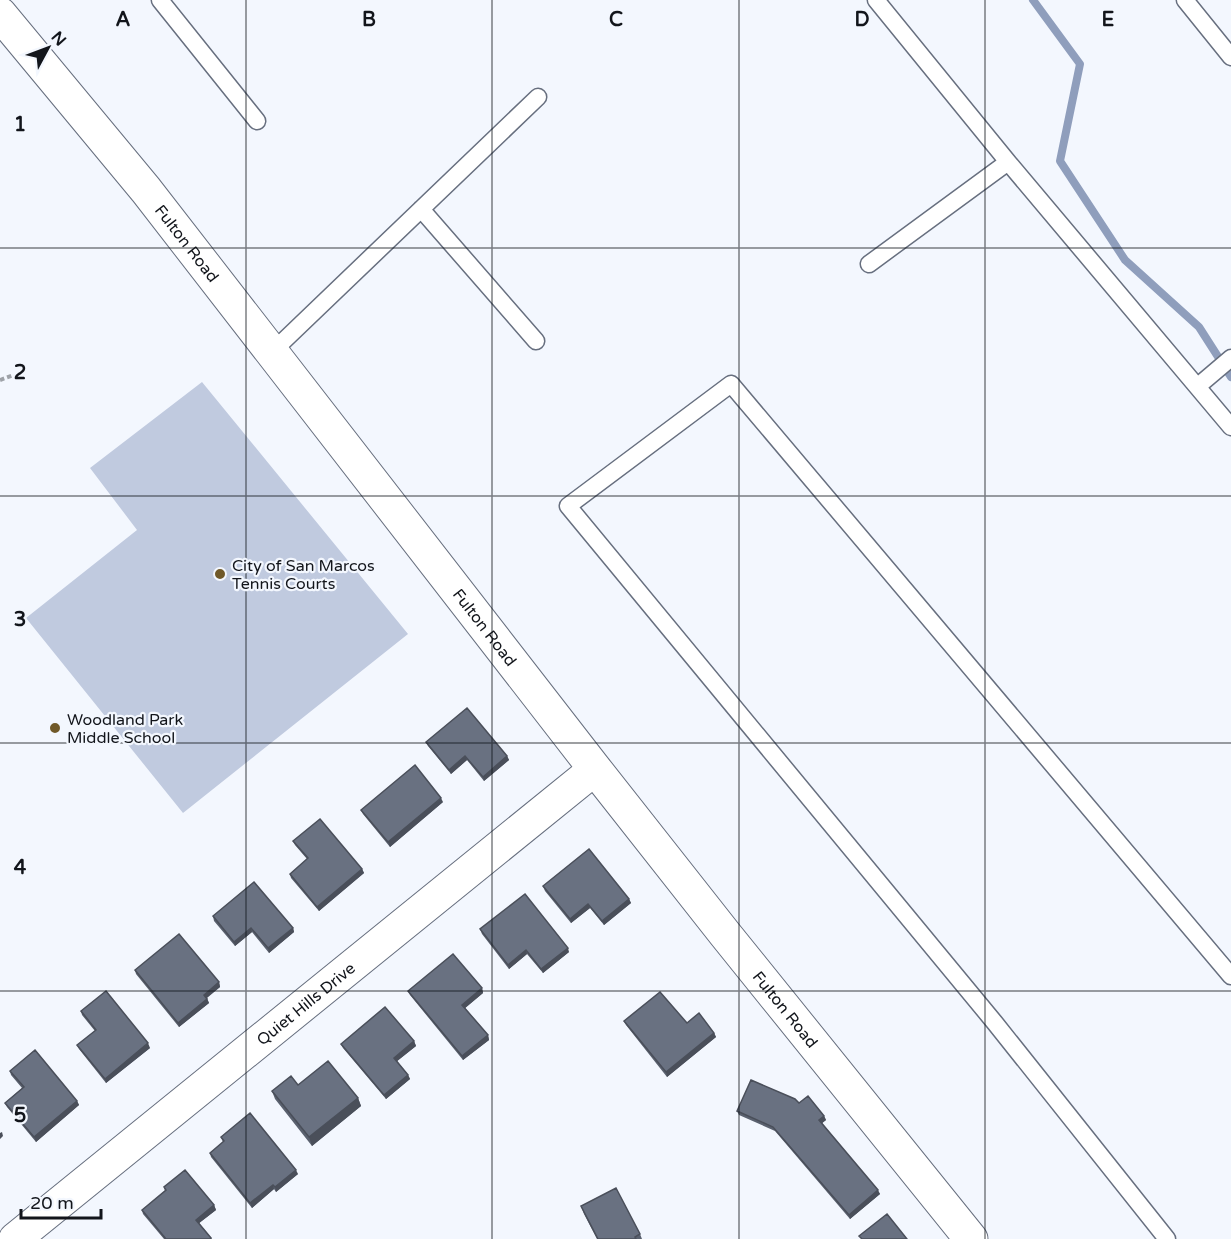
<svg xmlns="http://www.w3.org/2000/svg" width="1231" height="1239" font-family="'Varela Round',sans-serif">
<style>
.green{fill:#c0cadf}
.lines{fill:none;stroke-linecap:round;stroke-linejoin:round}
.stream{stroke:#8f9ebc;stroke-width:8}
.service-casing{stroke:#676f7f;stroke-width:19}
.minor-casing{stroke:#676f7f;stroke-width:34}
.tertiary-casing{stroke:#676f7f;stroke-width:35}
.path{stroke:#9ea2a8;stroke-width:4;stroke-dasharray:4.5 3;stroke-linecap:butt}
.service{stroke:#fff;stroke-width:16}
.minor{stroke:#fff;stroke-width:32}
.tertiary{stroke:#fff;stroke-width:33}
.wall{fill:#5a616f}
.shaded-wall{fill:#4a4f5a}
.building{fill:#697181;stroke:#4a4f5a;stroke-width:1.5}
.grid{fill:none;stroke:#12151b;stroke-width:1.5;stroke-opacity:0.55}
.poi-dot{fill:#705929;stroke:#f3f7fe;stroke-width:2}
.labels{text-anchor:middle;stroke-width:4.5;stroke-linejoin:round;paint-order:stroke}
.street-label{font-size:16px;fill:#12151b;stroke:#f3f7fe}
.poi-label{font-size:16px;fill:#12151b;stroke:#f3f7fe;text-anchor:start}
.grid-label{font-size:20px;text-anchor:middle;font-weight:bold;fill:#12151b;stroke:#f3f7fe;stroke-width:4.5;stroke-linejoin:round;paint-order:stroke}
</style>
<rect width="100%" height="100%" fill="#f3f7fe"/>
<path class="green" d="M202,382L408,634L183,813L26,618L137,530L90,468Z"/>
<g class="lines">
<path class="stream" d="M1033,0L1080,64L1060,161L1125,260L1199,327L1231,377"/>
<g class="service-casing">
<path id="service" d="M160,0L257,121
M876,0L1008,162L1231,427
M1185,0L1231,57
M421,209L536,341
M869,264L1008,162
M271,353L538,97
M1198,386L1231,358
M1167,1239L995,1023L568,506L731,384L1231,976"/>
</g>
<g class="minor-casing">
<g id="minor">
<path id="s1" d="M15,1239L595,769"/>
</g>
</g>
<g class="tertiary-casing">
<g id="tertiary">
<path id="s2" d="M0,14L146,190L595,769L725,934L971,1239"/>
</g>
</g>
<path class="path" d="M0,380L14,375"/>
<use href="#service" class="service"/>
<use href="#minor" class="minor"/>
<use href="#tertiary" class="tertiary"/>
</g>
<path class="wall" d="M426,742L507,756L509,760L484,781L467,760L451,774L428,746Z
M443,802L390,847L363,814L361,810Z
M293,841L362,869L364,873L319,911L291,878L290,874L307,859L295,845Z
M543,886L629,899L631,903L604,925L590,908L571,923L545,891Z
M213,916L293,928L294,932L269,953L252,932L235,946L214,921Z
M480,929L569,952L543,973L527,954L509,969L482,934Z
M135,970L219,982L220,987L207,998L209,1003L179,1027L136,974Z
M482,988L483,993L465,1008L488,1035L489,1040L463,1060L410,995L408,991Z
M81,1011L150,1048L106,1083L79,1049L77,1045L95,1031L82,1015Z
M624,1021L687,1023L714,1033L716,1037L667,1077L626,1025Z
M414,1041L416,1046L397,1061L408,1075L410,1079L386,1099L343,1048L341,1044Z
M10,1071L77,1101L79,1105L36,1142L7,1107L5,1103L22,1088L11,1075Z
M298,1085L358,1098L361,1106L312,1146L275,1099L272,1091Z
M799,1103L824,1116L826,1120L822,1123L880,1194L850,1219L775,1131L739,1115L737,1111Z
M221,1137L298,1174L276,1192L274,1189L252,1208L211,1157L210,1153L223,1142Z
M164,1187L214,1205L216,1210L199,1223L212,1239H164L143,1214L142,1210L165,1191Z
M581,1206L640,1234L642,1239H597L584,1214Z"/>
<path class="shaded-wall" d="M465,756L467,760L451,774L449,770Z
M507,756L509,760L484,781L483,777Z
M441,798L443,802L390,847L388,842Z
M362,869L364,873L319,911L317,907Z
M629,899L631,903L604,925L602,921Z
M588,904L590,908L571,923L570,919Z
M251,928L252,932L235,946L234,942Z
M293,928L294,932L269,953L268,948Z
M568,948L569,952L543,973L541,969Z
M526,950L527,954L509,969L508,965Z
M219,982L220,987L205,999L204,995Z
M482,988L483,993L464,1009L462,1005Z
M207,999L209,1003L179,1027L178,1023Z
M714,1033L716,1037L667,1077L666,1072Z
M488,1035L489,1040L463,1060L462,1056Z
M414,1041L416,1046L396,1062L394,1058Z
M148,1043L150,1048L106,1083L105,1079Z
M408,1075L410,1079L386,1099L384,1095Z
M358,1098L361,1106L312,1146L309,1137Z
M77,1101L79,1105L36,1142L34,1137Z
M824,1116L826,1120L821,1124L819,1120Z
M2,1132L3,1136L0,1139V1133Z
M296,1170L298,1174L276,1192L275,1187Z
M273,1185L274,1189L252,1208L250,1203Z
M878,1190L880,1194L850,1219L849,1215Z
M214,1205L216,1210L198,1224L196,1220Z"/>
<path class="building" d="M467,708L507,756L483,777L465,756L449,770L426,742Z
M415,765L441,798L388,842L361,810Z
M320,819L362,869L317,907L290,874L308,858L293,841Z
M589,849L629,899L602,921L588,904L570,919L543,886Z
M254,882L293,928L268,948L251,928L234,942L213,916Z
M525,894L568,948L541,969L526,950L508,965L480,929Z
M179,934L219,982L204,995L207,999L178,1023L135,970Z
M453,954L482,988L462,1005L488,1035L462,1056L408,991Z
M106,991L148,1043L105,1079L77,1045L96,1030L81,1011Z
M660,992L687,1023L699,1013L714,1033L666,1072L624,1021Z
M385,1007L414,1041L394,1058L408,1075L384,1095L341,1044Z
M35,1050L77,1101L34,1137L5,1103L24,1087L10,1071Z
M328,1061L358,1098L309,1137L272,1091L291,1076L298,1085Z
M751,1080L795,1099L799,1103L808,1096L824,1116L819,1120L878,1190L849,1215L773,1127L737,1111Z
M250,1113L296,1170L275,1187L273,1185L250,1203L210,1153L224,1141L221,1137Z
M185,1170L214,1205L196,1220L211,1238L210,1239H166L142,1210L166,1190L164,1187Z
M616,1188L640,1234L635,1237L636,1239H598L581,1206Z
M887,1214L907,1239H862L859,1236Z"/>
<path class="grid" d="M246,0V1239M492,0V1239M739,0V1239M985,0V1239M0,248H1231M0,496H1231M0,743H1231M0,991H1231"/>
<g class="poi-dot">
<circle cx="220" cy="574" r="6"/>
<circle cx="55" cy="728" r="6"/>
</g>
<g class="labels">
<g class="street-label">
<text dy="6" stroke="none"><textPath href="#s2" startOffset="296">Fulton Road</textPath></text>
<text dy="6" stroke="none"><textPath href="#s2" startOffset="782">Fulton Road</textPath></text>
<text dy="6" stroke="none"><textPath href="#s1" startOffset="374">Quiet Hills Drive</textPath></text>
<text dy="6" stroke="none"><textPath href="#s2" startOffset="1268">Fulton Road</textPath></text>
</g>
<g class="poi-label">
<text x="232" y="571">City of San Marcos<tspan x="232" dy="18">Tennis Courts</tspan></text>
<text x="67" y="725">Woodland Park<tspan x="67" dy="18">Middle School</tspan></text>
</g>
</g>
<g class="grid-label">
<text x="123" y="26">A</text>
<text x="369" y="26">B</text>
<text x="616" y="26">C</text>
<text x="862" y="26">D</text>
<text x="1108" y="26">E</text>
<text x="20" y="131">1</text>
<text x="20" y="379">2</text>
<text x="20" y="626">3</text>
<text x="20" y="874">4</text>
<text x="20" y="1122">5</text>
</g>
<g transform="translate(48 48) rotate(49)" stroke="#f3f7fe" stroke-width="4.5" paint-order="stroke">
<path d="M0-4.5L10 22L0 15L-10 22Z" fill="#12151b"/>
<text y="-9" font-size="16" font-weight="bold" text-anchor="middle" fill="#12151b">N</text>
</g>
<path d="M21 1209v9h80v-9" fill="none" stroke="#12151b" stroke-width="3"/>
<text x="30" y="1209" font-size="18" fill="#12151b" stroke="#f3f7fe" stroke-width="4.5" paint-order="stroke">20 m</text>
</svg>
